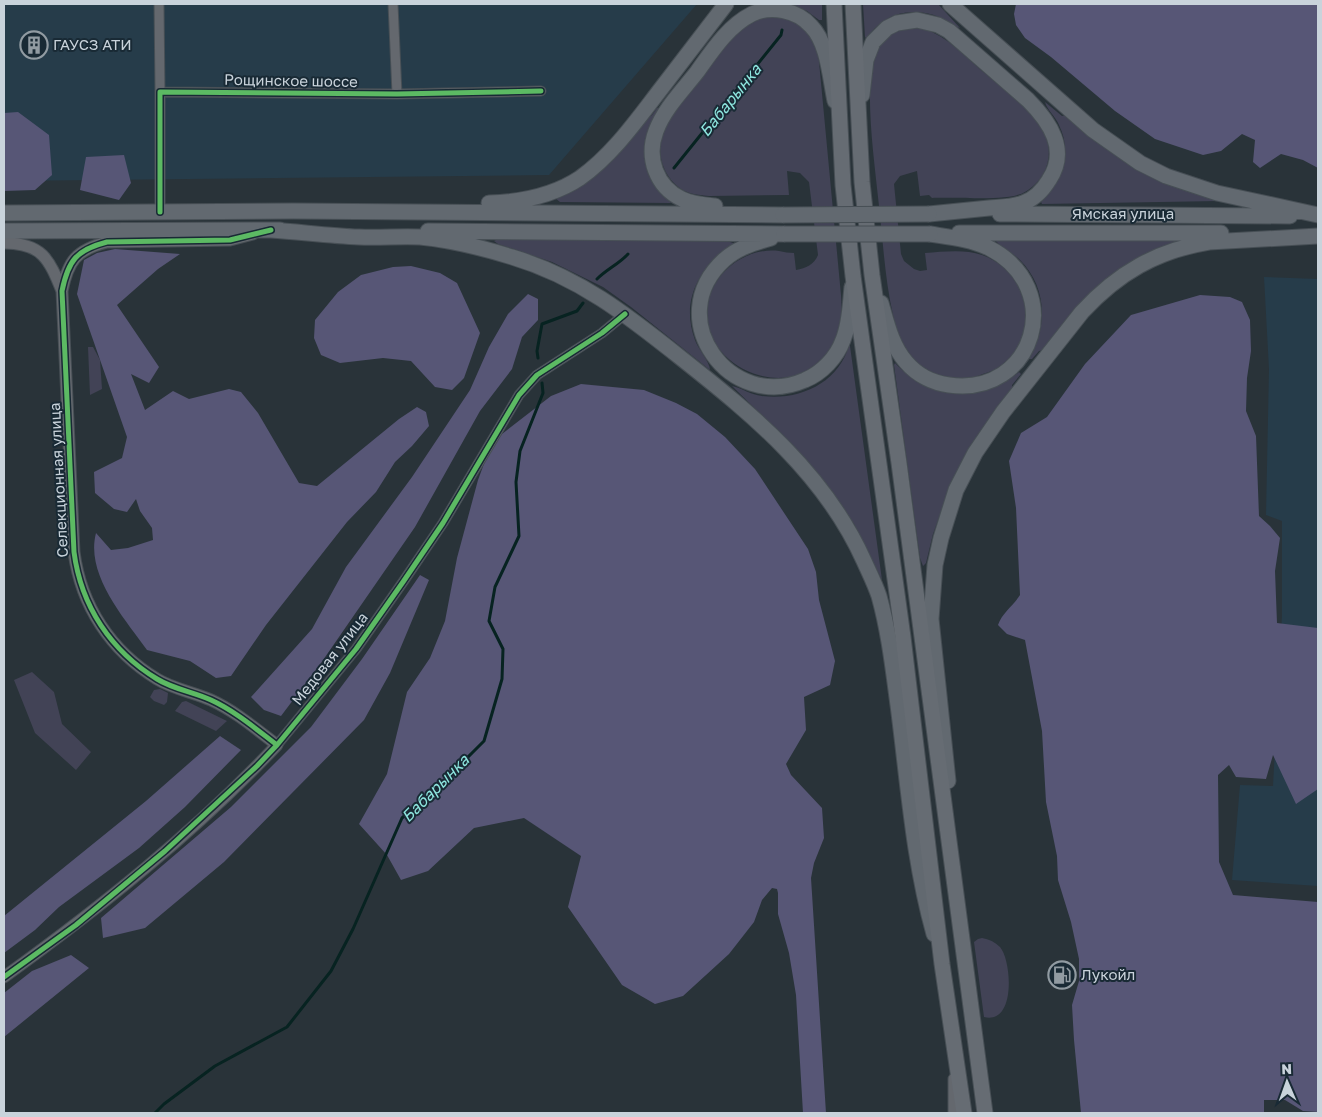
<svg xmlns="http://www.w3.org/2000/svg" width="1322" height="1117" font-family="'Golos Text',sans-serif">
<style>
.built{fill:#263c4a}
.green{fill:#424356}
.forest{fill:#575676}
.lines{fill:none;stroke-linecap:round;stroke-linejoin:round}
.stream{stroke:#072321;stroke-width:3}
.minor-casing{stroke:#474f55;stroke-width:11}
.tertiary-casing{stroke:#474f55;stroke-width:13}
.primary-casing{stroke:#474f55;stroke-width:17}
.trunk-casing{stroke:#474f55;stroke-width:17}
.minor{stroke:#64686e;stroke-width:9}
.tertiary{stroke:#64686e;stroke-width:11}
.primary{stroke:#626970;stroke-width:15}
.trunk{stroke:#666c73;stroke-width:15}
.primary-bridge-casing{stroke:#474f55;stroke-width:17;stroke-linecap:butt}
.primary-bridge{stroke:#626970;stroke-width:15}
.cycleway-casing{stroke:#192a35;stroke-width:8}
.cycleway{stroke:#5cba63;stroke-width:5}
.labels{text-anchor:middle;stroke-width:4;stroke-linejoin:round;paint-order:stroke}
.poi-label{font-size:15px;fill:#c9d3db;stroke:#192a35;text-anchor:start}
.street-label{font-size:15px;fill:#c9d3db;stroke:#192a35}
.water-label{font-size:16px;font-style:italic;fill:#8ee7e0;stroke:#192a35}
</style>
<rect width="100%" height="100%" fill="#293339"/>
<path class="built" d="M4,4H697L549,175L4,181Z
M1264,277L1318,279V886L1232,880L1240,785L1273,786L1282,615V521L1266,515L1269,369Z"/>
<path class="green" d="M790,4H822V20H819L807,11Z
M863,4H938L960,28C953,27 946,20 939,17C920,9 896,10 880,24C874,28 871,33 866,38L865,37Z
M767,16L785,17L806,29L818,51L841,295C842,307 842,322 838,333C805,424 673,361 715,284C728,262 753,248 779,251C784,252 789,253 794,253L796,270C806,268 814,265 818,255L809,182L800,173L787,171L789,195L709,196C702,195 694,195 687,192C664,182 654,153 664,130C671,113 685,98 696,83C712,62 727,37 749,23C754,19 761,18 767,16Z
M915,27C944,31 965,57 987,75C1013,98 1061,127 1046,168C1042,179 1033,188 1023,193C1008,201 951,197 932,198L929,195L920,196L917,171L900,176L894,184L901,254L904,261L914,269L920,271L927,270L925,253C943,252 964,249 982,255C1027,270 1043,333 1003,364C997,369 990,372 983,374C958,385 925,376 909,353C901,343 896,328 893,315C885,280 883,242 879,206C875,167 869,126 870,86C870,74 871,60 877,49C886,34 899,30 915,27Z
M1045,102L1062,116L1067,115L1219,201L1042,204L1041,202C1061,180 1073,154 1059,125C1056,117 1047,110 1045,102Z
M657,108H660C645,133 637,160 655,186C660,192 667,197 671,203L560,202L555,198L652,115Z
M1183,238L1184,240C1170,246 1155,250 1141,257C1099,277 1071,313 1044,350L1039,351L1032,359H1029C1048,326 1047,287 1020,260C1013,253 1001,248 996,241Z
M498,239L724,240L733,243L734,244C700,266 680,299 695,340C698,349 710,362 710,370L631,307L603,287L552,262L498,244L494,241Z
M849,345L850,346L882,580L854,524L830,490L789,442L732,386C742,388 751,395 762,396C799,401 839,383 849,345Z
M88,347H93L100,360L102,389L90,395Z
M895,363C931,400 979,404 1019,372L1021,374L1012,385V390L972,445L954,477L933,534L926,563L923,566L920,558L894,365Z
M32,672L54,692L62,724L91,752L76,770L35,733L14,680Z
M160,689L168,693L167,702L164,705L154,701L150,697L154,690Z
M186,701L227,721L216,731L175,711L182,702Z
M982,938C989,939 995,942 1000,947C1012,961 1016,1025 984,1017L974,942L978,939Z"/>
<path class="forest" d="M1016,4H1318V168L1303,160L1281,154L1260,168L1253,162L1255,140L1242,134L1221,151L1203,155L1155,139L1115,111L1051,57L1025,38L1016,25L1014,14Z
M18,112L49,135L52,175L35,190L4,191V113Z
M124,155L131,183L119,200L80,190L86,157Z
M115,249L180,254L158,269L117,305L159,367L149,383L131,374L145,410L173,391L189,399L229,389L241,392L258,413L299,483L317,486L399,419L417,407L426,412L429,426L412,446L395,462L376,492L347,522L266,625L231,676L216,678L190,661L147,650C125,619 85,575 96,533L111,550L128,548L153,540L152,528L140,511L136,499L127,512L114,509L95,493L94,472L122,458L127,437L77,294L84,260L97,253Z
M411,266L440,273L457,283L480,333L464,378L452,390L435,387L411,361L383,358L340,363L321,355L314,338L315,320L338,292L361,275L393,267Z
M528,294L538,299V320L522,337L512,369L480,411L415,527L321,663L281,716L264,710L251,697L312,629L346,567L412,477L470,390L489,347L508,314Z
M1200,295L1230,297L1242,302L1250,320L1251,351L1247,378L1246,411L1256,436L1259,516L1270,526L1280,538L1275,571L1277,623L1318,628V789L1296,804L1273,755L1266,779L1236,777L1229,765L1218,775L1219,862L1233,895L1318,902V1112L1303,1111L1285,1100H1264V1113H1081L1074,1040L1072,1005L1079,981V959L1071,922L1058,880L1057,856L1046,802L1042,731L1025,640L1007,634L998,625C1002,613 1013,606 1020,595L1016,508L1009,461L1021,433L1047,417L1085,364L1131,315Z
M581,384L644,390L676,403L697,414L725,437L755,469L808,549L816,572L819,600L835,661L830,685L804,697L806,730L786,764L791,775L822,808L824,838L814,863L811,878L826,1113H803L796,995L789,953L778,914V893L777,889L772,888L762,900L754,922L729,954L683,996L655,1004L622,985L568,907L581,856L524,818L474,828L428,871L401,880L387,855L359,824L387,774L407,692L430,658L445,621L457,558L478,480L488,453L502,434L551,396Z
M420,575L429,580L390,673L364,720L224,862L145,928L103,938L101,918L231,807L311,727L362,659Z
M220,736L241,750L185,807L139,848L59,907L35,930L4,953V916L146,801Z
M71,955L89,968L4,1037V993L32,971Z"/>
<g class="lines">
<path class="stream" d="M674,168L781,35L782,30
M597,279C607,269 619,264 628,254
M538,358L537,351L542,324L577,311L583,303
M155,1113L164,1104L215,1066L287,1027L331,971L353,929L402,818L444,781L484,741L502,679L503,649L489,621L495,587L519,536L516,482L520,451L543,393L542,383"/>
<g class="minor-casing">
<path id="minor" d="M159,4L160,92
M393,4L397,94
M160,212V92L397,94L541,91
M277,745L356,649L403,582L443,523L519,395L537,375L602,333L625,314"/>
</g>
<g class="tertiary-casing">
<path id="tertiary" d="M4,243C42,243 49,259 62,291
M4,977C101,907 195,832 277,745C256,729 235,711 211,700C193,692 173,689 157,679C111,651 81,606 74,552L62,291C68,261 76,250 107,242L230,240L253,234
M954,1113V1079"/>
</g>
<g class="primary-casing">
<path id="primary" d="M950,4L1093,130L1140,163L1166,176L1217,193L1318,215
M862,95L866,60L873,42L887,28L897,23L917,20L938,25L949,31L1028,100C1050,122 1069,150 1049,180C1043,190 1034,199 1023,203C1013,207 1001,207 989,208C969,210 949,212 929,214
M489,203C520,202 553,196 580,178C611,156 634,124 657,94C680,64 703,34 726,4
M715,206C704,205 692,204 682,199C656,187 646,157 656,131C664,109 683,90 697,72C712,51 728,26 752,14C771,5 797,10 811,26C828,43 830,78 835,101
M4,213L293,211L783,215
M1000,214L1290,216
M271,230C301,232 330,236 359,237C380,238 400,236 420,237C451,240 483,248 512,257C579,277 627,315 681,358C753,415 825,474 864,561C869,572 875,584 879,596C889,632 893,668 898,705C908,781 913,859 934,934
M4,231L280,230
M428,231L784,234
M959,233H1221
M771,238C754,243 737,248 724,260C661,318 730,413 805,380C822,373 837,357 843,340C850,323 850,305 852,287
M881,303C887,324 892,346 906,362C917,375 933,383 949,385C1035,397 1067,288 989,248C970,239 949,237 930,234
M948,781L931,619L935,565L941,538L956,490L975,453L1003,412L1082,312C1118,273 1156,251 1209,242L1318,236"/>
</g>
<g class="trunk-casing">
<path id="trunk" d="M834,4L843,185L853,276L903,637L942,964L964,1113
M853,4L862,182L872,275L899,463L985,1113"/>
</g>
<use href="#minor" class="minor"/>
<use href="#tertiary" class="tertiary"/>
<use href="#primary" class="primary"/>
<use href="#trunk" class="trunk"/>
<g class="primary-bridge-casing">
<path id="primary-bridge" d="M783,215L929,214
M784,234H930"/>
</g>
<use href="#primary-bridge" class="primary-bridge"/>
<g class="cycleway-casing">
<path id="cycleway" d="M160,212V92L397,94L541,91
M271,230L230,240L107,242C76,250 68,261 62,291L74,552C81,606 111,651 157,679C173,689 193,692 211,700C235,711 256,729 277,745
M4,977L76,925L165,851L257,766L277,745L356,649L403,582L443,523L519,395L537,375L602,333L625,314"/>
</g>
<use href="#cycleway" class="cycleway"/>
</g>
<defs>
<g id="building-ring" transform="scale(1.4375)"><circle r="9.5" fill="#192a35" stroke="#919ba2" stroke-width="1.5"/><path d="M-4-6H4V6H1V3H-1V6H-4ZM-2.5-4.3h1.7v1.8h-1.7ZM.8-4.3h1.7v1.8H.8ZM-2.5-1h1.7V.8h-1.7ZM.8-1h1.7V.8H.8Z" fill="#919ba2"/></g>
<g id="fuel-ring" transform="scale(1.4375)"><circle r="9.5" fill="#192a35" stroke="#919ba2" stroke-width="1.5"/><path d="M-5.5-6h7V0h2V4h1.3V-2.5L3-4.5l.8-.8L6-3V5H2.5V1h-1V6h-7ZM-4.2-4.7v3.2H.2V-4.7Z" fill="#919ba2"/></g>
</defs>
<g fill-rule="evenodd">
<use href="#building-ring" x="34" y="45"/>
<use href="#fuel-ring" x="1062" y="975"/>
</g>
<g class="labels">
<g class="poi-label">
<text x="53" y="50">ГАУСЗ АТИ</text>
<text x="1081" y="980">Лукойл</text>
</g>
<g class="street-label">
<text transform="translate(291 81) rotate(1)" y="5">Рощинское шоссе</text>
<text x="1123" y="219">Ямская улица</text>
<text transform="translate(59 480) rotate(-93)" y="5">Селекционная улица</text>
<text transform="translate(330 659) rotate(-52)" y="5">Медовая улица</text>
</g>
<g class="water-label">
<text transform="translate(730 100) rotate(-51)" y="6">Бабарынка</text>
<text transform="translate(435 788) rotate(-45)" y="6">Бабарынка</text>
</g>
</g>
<rect width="1322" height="1117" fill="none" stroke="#c9d3db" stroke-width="10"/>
<g transform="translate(1287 1082) rotate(358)" stroke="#192a35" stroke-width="4" paint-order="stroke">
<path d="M0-4L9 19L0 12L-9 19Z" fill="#c9d3db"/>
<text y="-8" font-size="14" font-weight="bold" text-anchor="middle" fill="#c9d3db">N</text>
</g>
</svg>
